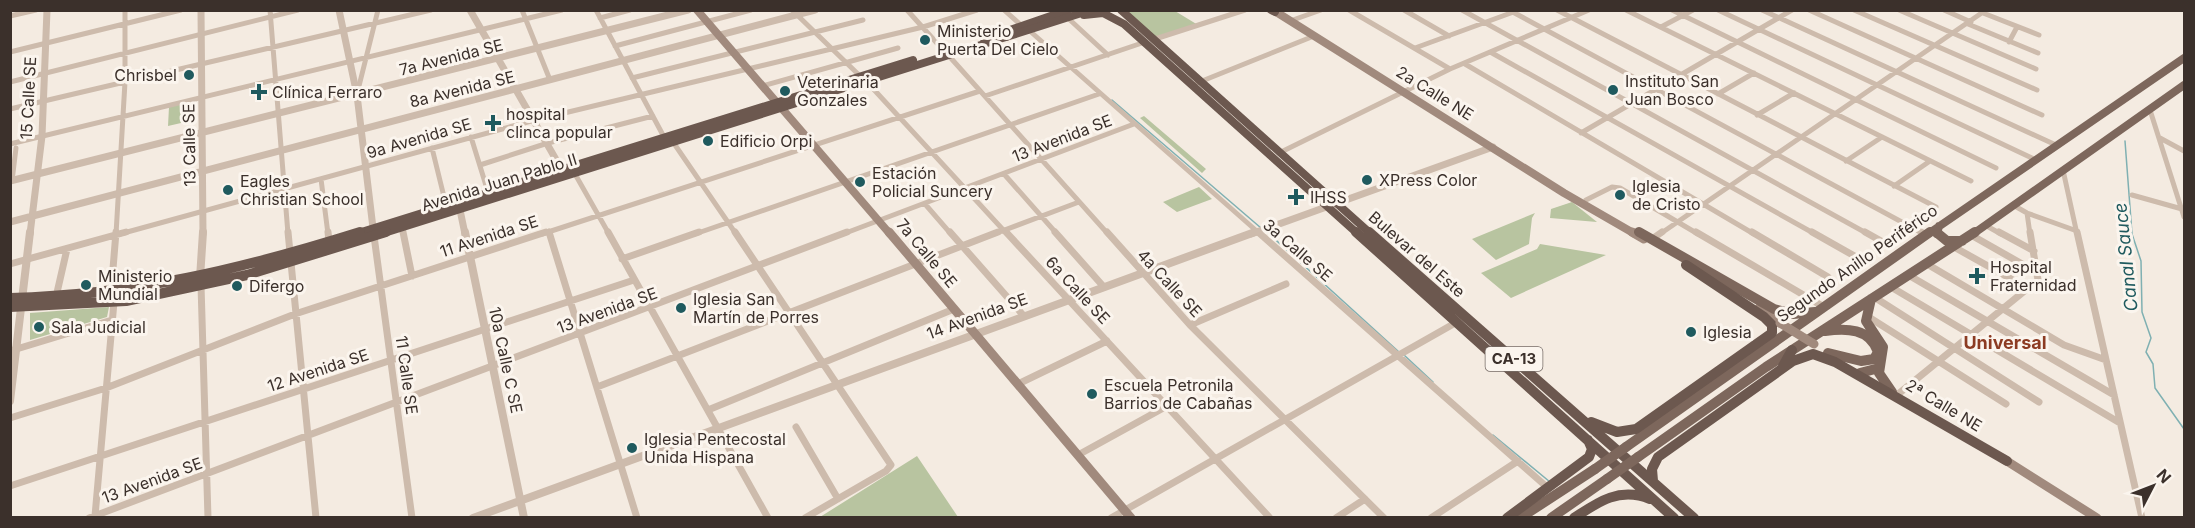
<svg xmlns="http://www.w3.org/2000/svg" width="2195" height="528" font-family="Inter,sans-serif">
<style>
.green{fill:#b8c4a0}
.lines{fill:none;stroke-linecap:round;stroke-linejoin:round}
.stream{stroke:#7fb0b2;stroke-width:1.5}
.minor-far1{stroke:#cdbbac;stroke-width:5}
.minor{stroke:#cdbbac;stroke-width:7}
.tertiary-far1{stroke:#cdbbac;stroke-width:7}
.tertiary{stroke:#cdbbac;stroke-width:8}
.secondary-far1{stroke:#a18a7d;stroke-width:8}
.secondary{stroke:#a18a7d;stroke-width:9}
.primary-far1{stroke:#7d675c;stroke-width:8}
.primary{stroke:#7d675c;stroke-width:10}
.trunk-far1{stroke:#6c584f;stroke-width:8}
.trunk{stroke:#6c584f;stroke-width:10}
.secondary-bridge{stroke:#a18a7d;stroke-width:9}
.primary-bridge{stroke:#7d675c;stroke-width:10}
.trunk-bridge{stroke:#6c584f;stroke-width:8}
.poi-dot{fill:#1f5a5e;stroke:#fbf5ee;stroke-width:2}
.labels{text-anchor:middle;stroke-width:6;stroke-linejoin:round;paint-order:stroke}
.shield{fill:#fbf5ee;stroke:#756b66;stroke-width:1.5}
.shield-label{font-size:15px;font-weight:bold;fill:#3b302b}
.poi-label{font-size:16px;fill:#3b302b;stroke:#fbf5ee;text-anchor:start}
.street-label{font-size:16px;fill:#3b302b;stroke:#fbf5ee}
.water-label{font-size:18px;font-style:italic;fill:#1f5a5e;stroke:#fbf5ee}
.neighbourhood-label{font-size:18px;font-weight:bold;fill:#8c3b22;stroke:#fbf5ee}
</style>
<rect width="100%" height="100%" fill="#f4ebe1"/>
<path class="green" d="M1124,11H1175L1198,25L1156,38Z
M195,101L194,120L168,126L169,107Z
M1144,116L1206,169L1202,173L1140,118Z
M1199,187L1212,199L1177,212L1163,202Z
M1572,202L1597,222L1550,218L1551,209Z
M1535,213L1532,218L1529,244L1496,260L1472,239Z
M1540,244L1606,255L1511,298L1481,273L1537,249Z
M109,307L107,317L30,340V313Z
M917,456L958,517H820Z"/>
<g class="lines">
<path class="stream" d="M1112,100L1261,228
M2125,141L2132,234L2141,261L2142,312L2151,338L2146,352L2153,364L2155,388L2184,429
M1267,232L1399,352
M1404,355L1433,382
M1493,435L1550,482"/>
<path class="minor-far1" d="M270,10L288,234
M522,10L550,80
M596,10L664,137
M792,10L860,76
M907,10L944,51
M1004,10L1021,25
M1349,10L1450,69
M1404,10L1449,36
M1462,10L1868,234
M1509,10L1924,234
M1557,10L1936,207
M1626,10L1971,181
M1672,10L1996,168
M1718,10L2034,159
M1762,10L2056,145
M1809,10L2042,115
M1854,10L2037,90
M1899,10L2036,69
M1944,10L1971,22
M1983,13L2039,35
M10,16L36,10
M600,18L630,10
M1070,20L1108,55
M1290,21L1321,10
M1968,24L2038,53
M1661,27L1693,10
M1031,32L1260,234
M1155,39L1245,10
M2009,42L2017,27
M615,46L751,10
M1415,48L1519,10
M10,52L181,10
M1492,53L1815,234
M949,56L1108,234
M1465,64L1754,234
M632,78L863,20
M866,81L1007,234
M10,82L298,10
M1197,83L1314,36
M762,86L898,48
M357,94L378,10
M1718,94L1754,73
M985,96L1145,42
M10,109L431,10
M2150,110L2184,217
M1757,115L1794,93
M1581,133L1792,10
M471,137L488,192
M2160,138L2184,151
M673,142L736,234
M10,144L562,10
M432,148L446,205
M1279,153L1450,69L1589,10
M1846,161L1882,137
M480,165L548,143L653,116
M2063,170L2077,234
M575,174L609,234
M1004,174L1057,234
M321,179L328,234
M12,181L16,148
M1894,186L1930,161
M2132,195L2182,209
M1586,200L1612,187L1620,188L1698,234
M925,204L951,234
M2013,205L2027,213L2077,231
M2027,213L2030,234
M1985,225L2001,234
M402,227L403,234
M549,231L550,234
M116,234L125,82V10
M120,234L535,120L923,27L977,10
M542,234L980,91
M695,234L1099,94
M843,234L1134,124
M994,234L1079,202
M1660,234L1986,10"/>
<path class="minor" d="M288,232L316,518
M328,232L329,241
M403,232L412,276
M549,232L637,518
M608,232L768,518
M735,232L891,465L886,471L805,518
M950,232L1023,315
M1006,232L1270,518
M1055,232L1103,286
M1107,232L1190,325L1384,518
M1258,232L1548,488
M1696,232L1824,307
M1752,232L1828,277
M1812,232L1858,258
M1865,232L1881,241
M1921,232L1926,235
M1999,232L2034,251
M2077,232L2142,518
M1971,235L2038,273
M374,236L412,518
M1652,239L1662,232
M1954,247L2029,289
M622,259L699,232
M10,264L126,232
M1927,264L2064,345L2106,360
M1910,276L2114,395
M201,285L208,518
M1891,287L2120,423
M111,293L116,232
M56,297L67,249
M1874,297L2039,402
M1867,316L2006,404
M1190,325L1286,284
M10,351L112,320
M1018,384L1107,341
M597,387L998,232
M1897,395L2038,280L2030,232
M708,410L954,309
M10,418L106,388L295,314L546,232
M796,427L838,499
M1078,455L1167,406
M10,486L634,280
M95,516L114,302
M89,518L847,232
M1111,518L1457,322
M1336,518L1365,499
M1431,518L1518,461"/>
<path class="tertiary-far1" d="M201,10L203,234
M339,10L357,95L373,228
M470,10L562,170
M10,181L688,10
M460,210L465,234
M10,222L815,10
M30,234L42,136L47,10
M1251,234L1493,147"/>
<path class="tertiary" d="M465,232L524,518
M200,278L203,232
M10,401L30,232
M473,518L1255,232"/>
<path class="secondary-far1" d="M697,10L890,234
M1273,10L1564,193L1635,234"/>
<path class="secondary" d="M889,232L1131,518
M1632,232L1644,239
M1759,308L1780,323
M2002,458L2097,518"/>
<path class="primary-far1" d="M1639,232L1642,234
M1928,234L2184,58
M1937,234L1939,226
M1973,234L2184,85"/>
<path class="primary" d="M1639,232L1774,309L1793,314L1815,312
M1936,232L1947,241H1962
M1871,299L1866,321L1883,347L1879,373L1892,392
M1825,331C1846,328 1870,328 1878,352L1874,359L1861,361L1828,353
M1860,373L1879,368
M1626,447L1930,232
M1638,457L1766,367L1975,232
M1520,518L1595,469
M1551,518L1607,479"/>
<path class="trunk-far1" d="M1121,10L1371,234
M1271,10L1275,12
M1084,15L1103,13L1124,24L1358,234
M984,39L1068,10
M355,234L913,60
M381,234L1006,37"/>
<path class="trunk" d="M1356,232L1674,518
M1369,232L1694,518
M10,298C135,295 242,269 360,232
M10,307L126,301L247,275L386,232
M1783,366L1792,350
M1591,422L1617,432L1636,429L1772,333V325L1764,317L1686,265
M1653,481L1652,469L1658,457L1793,361L1813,354L1835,362L2007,461
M1507,518L1589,457L1592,449L1588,440
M1574,518C1599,501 1620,487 1650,499"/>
<path class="secondary-bridge" d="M1780,323L1814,344"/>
<path class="primary-bridge" d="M1595,469L1626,447
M1607,479L1638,457"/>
<path class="trunk-bridge" d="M1006,37L1091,10"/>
</g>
<g class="poi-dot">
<circle cx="925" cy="40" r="6"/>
<circle cx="189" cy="75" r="6"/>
<circle cx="1613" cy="90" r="6"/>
<circle cx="785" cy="91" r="6"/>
<path d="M256 83h6v6h6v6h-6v6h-6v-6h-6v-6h6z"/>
<path d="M490 114h6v6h6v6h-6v6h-6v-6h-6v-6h6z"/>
<circle cx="708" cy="141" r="6"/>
<circle cx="1367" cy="180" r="6"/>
<circle cx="860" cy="182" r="6"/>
<circle cx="228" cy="190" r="6"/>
<circle cx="1620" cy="195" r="6"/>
<path d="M1293 188h6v6h6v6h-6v6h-6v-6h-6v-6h6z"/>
<path d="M1974 267h6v6h6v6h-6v6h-6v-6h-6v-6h6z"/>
<circle cx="86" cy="285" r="6"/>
<circle cx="237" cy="286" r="6"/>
<circle cx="681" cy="308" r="6"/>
<circle cx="39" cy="327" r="6"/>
<circle cx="1691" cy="332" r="6"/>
<circle cx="1092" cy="394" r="6"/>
<circle cx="632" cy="448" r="6"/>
</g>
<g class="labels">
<rect class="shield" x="1485.5" y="347" width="57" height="24" rx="4.5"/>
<g class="shield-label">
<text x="1514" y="364">CA-13</text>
</g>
<g class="poi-label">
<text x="937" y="37">Ministerio<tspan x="937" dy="18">Puerta Del Cielo</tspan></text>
<text x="177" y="81" text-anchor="end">Chrisbel</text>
<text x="1625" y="87">Instituto San<tspan x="1625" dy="18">Juan Bosco</tspan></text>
<text x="797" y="88">Veterinaria<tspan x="797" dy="18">Gonzales</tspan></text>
<text x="272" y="98">Clínica Ferraro</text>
<text x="506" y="120">hospital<tspan x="506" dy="18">clinca popular</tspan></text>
<text x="720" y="147">Edificio Orpi</text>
<text x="872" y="179">Estación<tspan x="872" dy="18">Policial Suncery</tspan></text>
<text x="1379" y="186">XPress Color</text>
<text x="240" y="187">Eagles<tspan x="240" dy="18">Christian School</tspan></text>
<text x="1632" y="192">Iglesia<tspan x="1632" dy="18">de Cristo</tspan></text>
<text x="1310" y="203">IHSS</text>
<text x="1990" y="273">Hospital<tspan x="1990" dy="18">Fraternidad</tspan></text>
<text x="98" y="282">Ministerio<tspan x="98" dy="18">Mundial</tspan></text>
<text x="249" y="292">Difergo</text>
<text x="693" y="305">Iglesia San<tspan x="693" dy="18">Martín de Porres</tspan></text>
<text x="51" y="333">Sala Judicial</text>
<text x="1703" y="338">Iglesia</text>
<text x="1104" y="391">Escuela Petronila<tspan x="1104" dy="18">Barrios de Cabañas</tspan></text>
<text x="644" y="445">Iglesia Pentecostal<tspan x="644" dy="18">Unida Hispana</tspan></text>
</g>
<g class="street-label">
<text transform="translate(451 57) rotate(-14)" y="6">7a Avenida SE</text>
<text transform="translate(462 89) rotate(-14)" y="6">8a Avenida SE</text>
<text transform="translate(1435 93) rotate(32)" y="6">2a Calle NE</text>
<text transform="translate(28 98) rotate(-87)" y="6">15 Calle SE</text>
<text transform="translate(419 138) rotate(-16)" y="6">9a Avenida SE</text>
<text transform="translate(1062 138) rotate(-21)" y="6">13 Avenida SE</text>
<text transform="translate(189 145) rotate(-91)" y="6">13 Calle SE</text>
<text transform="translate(499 182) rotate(-17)" y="6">Avenida Juan Pablo II</text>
<text transform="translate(489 236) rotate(-18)" y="6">11 Avenida SE</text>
<text transform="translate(1298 250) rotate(41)" y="6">3a Calle SE</text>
<text transform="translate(927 253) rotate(50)" y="6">7a Calle SE</text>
<text transform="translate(1417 254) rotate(41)" y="6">Bulevar del Este</text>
<text transform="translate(1857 263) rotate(-35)" y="6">Segundo Anillo Periférico</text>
<text transform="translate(1170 283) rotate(47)" y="6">4a Calle SE</text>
<text transform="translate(1078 290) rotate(47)" y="6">6a Calle SE</text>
<text transform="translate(607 310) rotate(-20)" y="6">13 Avenida SE</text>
<text transform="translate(977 316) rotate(-20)" y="6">14 Avenida SE</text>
<text transform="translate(506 360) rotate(78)" y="6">10a Calle C SE</text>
<text transform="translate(318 370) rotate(-18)" y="6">12 Avenida SE</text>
<text transform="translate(407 375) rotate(82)" y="6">11 Calle SE</text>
<text transform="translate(1944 405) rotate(31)" y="6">2ª Calle NE</text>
<text transform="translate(152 480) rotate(-20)" y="6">13 Avenida SE</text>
</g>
<g class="water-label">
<text transform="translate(2126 257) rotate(-96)" y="6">Canal Sauce</text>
</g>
<g class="neighbourhood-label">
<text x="2005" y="349">Universal</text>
</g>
</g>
<rect width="2195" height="528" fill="none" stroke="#3b302b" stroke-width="24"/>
<g transform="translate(2153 486) rotate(48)" stroke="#fbf5ee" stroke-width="4.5" paint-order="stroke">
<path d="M0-4.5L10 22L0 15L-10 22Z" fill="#3b302b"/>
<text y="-9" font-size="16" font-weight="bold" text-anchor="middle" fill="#3b302b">N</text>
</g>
</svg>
